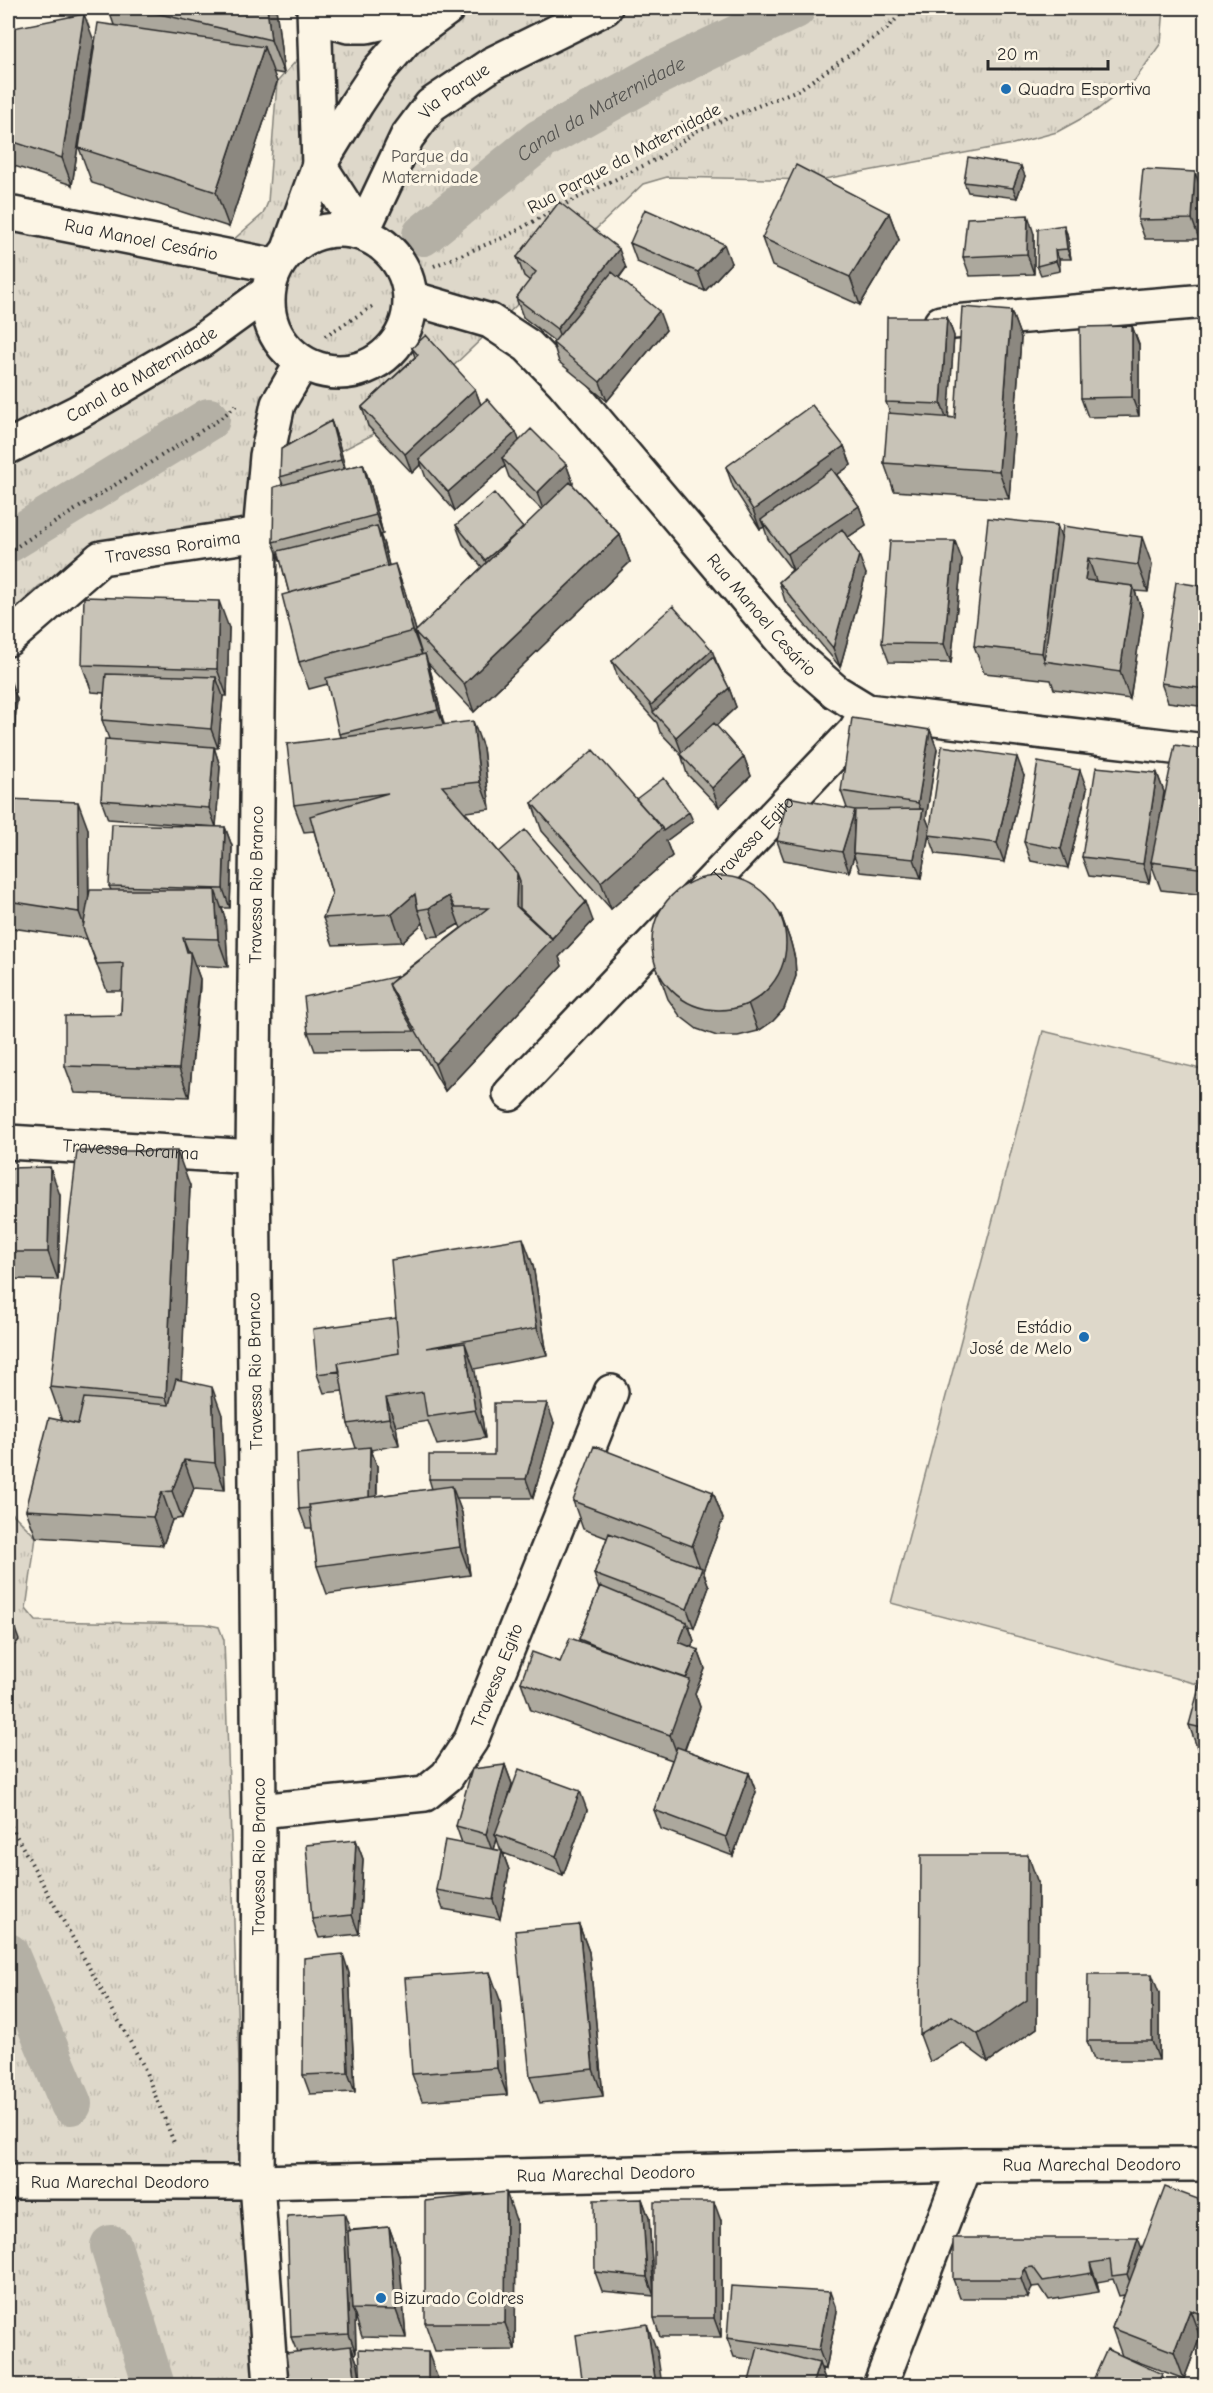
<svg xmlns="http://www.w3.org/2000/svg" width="1213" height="2393" font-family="'Comic Neue',sans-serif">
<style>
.grass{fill:#ded8ca;stroke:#84827a;stroke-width:1.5}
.park{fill:url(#park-tufts);stroke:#84827a;stroke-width:1.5}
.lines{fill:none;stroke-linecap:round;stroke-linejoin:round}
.canal{stroke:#b4b0a5;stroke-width:42}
.minor-casing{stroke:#2b2b2b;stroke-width:38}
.tertiary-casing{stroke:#2b2b2b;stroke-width:38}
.path{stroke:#2b2b2b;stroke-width:4;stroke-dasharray:1.5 4.5;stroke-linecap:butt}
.minor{stroke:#fcf5e5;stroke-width:33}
.tertiary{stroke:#fcf5e5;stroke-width:33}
.wall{fill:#aca89d;stroke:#2b2b2b;stroke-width:1.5;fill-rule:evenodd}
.shaded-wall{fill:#8c8880;stroke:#2b2b2b;stroke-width:1.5}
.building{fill:#c8c3b7;stroke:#2b2b2b;stroke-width:1.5}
.poi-dot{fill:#1f6fb2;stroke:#fcf5e5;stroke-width:2}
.labels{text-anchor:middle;stroke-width:6;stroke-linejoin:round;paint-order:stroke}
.poi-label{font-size:18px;fill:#2b2b2b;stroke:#fcf5e5;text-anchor:start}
.street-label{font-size:18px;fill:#2b2b2b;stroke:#fcf5e5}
.park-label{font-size:18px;fill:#585653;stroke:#fcf5e5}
.water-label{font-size:20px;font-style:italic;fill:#545350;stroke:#fcf5e5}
</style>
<defs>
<pattern id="park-tufts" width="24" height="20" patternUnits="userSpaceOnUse" patternTransform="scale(1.5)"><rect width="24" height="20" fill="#ded8ca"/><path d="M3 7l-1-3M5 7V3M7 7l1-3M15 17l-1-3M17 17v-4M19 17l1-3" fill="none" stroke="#bfbaae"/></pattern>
</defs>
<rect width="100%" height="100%" fill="#fcf5e5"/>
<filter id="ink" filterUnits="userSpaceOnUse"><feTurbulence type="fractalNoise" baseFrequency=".0167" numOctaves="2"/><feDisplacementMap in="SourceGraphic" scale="12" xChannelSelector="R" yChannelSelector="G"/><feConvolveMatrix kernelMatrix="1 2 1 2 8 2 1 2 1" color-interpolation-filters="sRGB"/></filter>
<g filter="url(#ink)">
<path class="grass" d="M1043,1031L1205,1070V1686L891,1603Z"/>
<path class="park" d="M344,8H1164L1161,43L1135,80L1097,110L1057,132L1013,144L819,180L667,177L643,184L421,397L372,435L321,461L312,518L100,549L39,586L8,615V222L204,265L263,214L268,202L277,82Z
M8,1509L36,1537L26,1609L36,1621L205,1624L219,1627L224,1640L245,2233L257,2385H8Z"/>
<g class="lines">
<g class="canal">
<path id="s1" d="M423,235L540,140L658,74L795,8"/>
<path d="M8,542L209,419"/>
<path d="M8,1954L71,2104"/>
<path d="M111,2246L154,2386"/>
</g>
<g class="minor-casing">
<g id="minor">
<path d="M314,8L319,165L362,232"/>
<path id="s2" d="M8,213L276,266"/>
<path id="s3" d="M411,298L490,321L528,346L563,382L796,657L836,692L867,711L1206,751"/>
<path d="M941,323L1206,301"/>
<path id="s4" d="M8,639L101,558L260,534"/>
<path id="s5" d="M510,1094L855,731L867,711"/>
<path id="s6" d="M8,1142L253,1157"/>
<path id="s7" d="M259,1811L425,1794L447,1776L471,1740L611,1392"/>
<path d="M880,2386L965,2165"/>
</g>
</g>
<g class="tertiary-casing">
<g id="tertiary">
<path d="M315,16L348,26H367L436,11"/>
<circle cx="339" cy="301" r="71"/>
<path id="s8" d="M362,232L407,137L431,105L492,64L605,8"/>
<path d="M289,249L319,165L357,103L379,70L406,39L448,8"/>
<path id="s9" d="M8,447L78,412L202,340L268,292"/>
<path id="s10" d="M8,2182H257L965,2165L1206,2164"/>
<path id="s11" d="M271,2386L257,2182L259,1811L253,1157L260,534L267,456L278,404L302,363"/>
</g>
</g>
<path class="path" d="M561,206L659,158L696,131L800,89L887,29L906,8
M434,266L507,236L554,210
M325,336L375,305
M8,552L220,419L239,403
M8,1821L143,2065L175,2145"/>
<use href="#minor" class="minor"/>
<use href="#tertiary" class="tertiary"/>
</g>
<path class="wall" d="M108,8H276L284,74L273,72L277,82L229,227L92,183L79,148L114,25Z
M8,29L94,41L72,185L8,164Z
M1195,172L1202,191L1199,239H1145L1138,220Z
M1025,176L1017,198L968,192L964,182Z
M889,213L899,240L860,305L772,266L762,238Z
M1034,234V274L970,276L963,257Z
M1067,234L1071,259H1059L1060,271L1041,275L1037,266Z
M630,243L731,263L705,291L637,262Z
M517,257L626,268L619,278L666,330L607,401L559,362L553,343L554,341L523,317L516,298L530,281L524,276Z
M1011,311L1021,338L1009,499L894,491L884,463L890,413L886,402L947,317L954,336L948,417L955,418Z
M1132,326L1139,345V416L1088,417L1081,398Z
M412,348L475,389L481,405L516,432L519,441L566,464L573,483L572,484L620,535L630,562L474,712L428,663L431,673L444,724L483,748L490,809L465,812L499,852L593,921L559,957L562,966L445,1091L421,1050L315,1051L308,1032L398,976L461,928L459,924L439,936L428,937L423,923L402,942L333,945L323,918L332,894L314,831L304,832L294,805L341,737L328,684L309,689L299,662L289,593L281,561H280L273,542L283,485L280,477L331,421L338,440L345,469L363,464L370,483L383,534L380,535L384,545L389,566L405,592L416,631L482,567L463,544L456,525L523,528L542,510L509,477L505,466L455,511L426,478L421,464L412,473L368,426L362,407L415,357Z
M844,446L851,465L837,475L859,506L866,525L847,538L866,574L840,667L785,601L779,582L792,570L768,539L764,527L760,529L733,487L726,467Z
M1061,539L1152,565L1148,592L1135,591L1143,614L1130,699L1054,689L1051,680L984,673L974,646Z
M962,560L951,663L889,662L882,643Z
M1206,587V707L1168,702L1161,683Z
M229,628L227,696H223L218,748H214L220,766L216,827L108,819L101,800L109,739L102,720L104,693L92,692L82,665Z
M612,661L718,665L729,688L736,707L716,726L744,757L751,776L719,807L687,774L681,754L660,732L657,723L619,680Z
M8,680L17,699L13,742H8Z
M930,730L937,749L926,818L930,828L921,878L860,872L854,856L849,872L784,860L777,841L847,808L841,791Z
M1206,750V895L1161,890L1152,866L1149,883L1089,876L1082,857L1157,773L1164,792L1161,811Z
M1024,776L1004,862L936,854L929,835Z
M1087,789L1068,868L1031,861L1024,842Z
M8,799L88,829L89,898L111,890L109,886L225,827L232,846L230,908H222L225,918L228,967L195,965L200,979V988L189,1097L75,1093L65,1066L121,1015L122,991H107L87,939L12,928L8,915Z
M636,799L693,821L666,841L672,856L611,909L542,831L532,803Z
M781,915L791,943L795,959L796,976L784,1009L773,1021L758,1031L738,1036H717L697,1029L680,1016L668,999L658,971Z
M8,1168L60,1195L58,1280L8,1279Z
M190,1186L181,1380L222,1415L225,1490L194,1488L182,1518L172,1520L163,1545L36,1537L26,1510L62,1421L50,1387Z
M533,1265L547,1355L474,1369L485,1438L437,1445L428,1421L396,1426L399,1445L371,1450L377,1466V1496L432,1489L429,1479L494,1455L554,1423L533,1498H456L462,1513L470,1575L327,1594L317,1566L312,1528H306L299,1509L356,1448L348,1424L343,1391L324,1393L317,1374L396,1318Z
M713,1492L723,1519L703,1571L709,1587L694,1628L689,1626L694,1641L691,1648L698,1650L705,1669L695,1693L700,1707L685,1750L749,1773L756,1792L733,1856L661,1829L654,1810L672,1760L531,1710L521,1682L560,1662L580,1641L579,1639L599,1589L594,1574L607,1538L583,1529L573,1501Z
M1206,1685V1754L1199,1753L1189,1725Z
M505,1765L512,1784L508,1798L587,1810L563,1875L503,1853L509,1870L500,1919L443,1909L436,1890L462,1843L456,1826ZM497,1839L501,1851L494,1849Z
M356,1840L363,1859L359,1934L319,1938L312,1919Z
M1038,1883L1037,2028L988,2062L962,2043L930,2062L920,2035Z
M579,1925L589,1952L603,2096L540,2103L530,2076Z
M349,1973L355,2092L310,2094L303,2075Z
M1159,1993V2060H1094L1087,2041Z
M500,2000L507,2095L422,2101L412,2074Z
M642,2199L649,2218L654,2294L721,2221V2337H660L654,2318V2296L602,2291L595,2272Z
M1206,2202V2339L1200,2337L1184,2379L1122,2356L1112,2328L1124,2295L1119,2296L1113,2279L1097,2282L1099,2292L1049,2300L1040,2286L1032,2287L1028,2298H960L953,2279L1142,2248Z
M516,2220L515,2350L435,2351L425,2323Z
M389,2227L399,2255L406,2338L362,2337L355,2315L356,2353L354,2354L358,2365L361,2385L297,2352L291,2337L351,2230Z
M837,2311L826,2369L821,2368L826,2382L755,2360L734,2357L727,2338Z"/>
<path class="shaded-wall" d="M267,8H276L284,74L271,40Z
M84,14L94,41L72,185L62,158Z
M264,47L277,82L229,227L216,192Z
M1021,166L1025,176L1017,198L1013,188Z
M1195,172L1202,191L1199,239L1192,219Z
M889,213L899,240L860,305L850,277Z
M1028,215L1034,234V274L1027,254Z
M1064,225L1067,234L1071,259L1067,249Z
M724,244L731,263L705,291L698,272Z
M619,249L626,268L564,348L557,329Z
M1055,250L1059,259L1060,271L1056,261Z
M659,311L666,330L607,401L600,382Z
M1011,311L1021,338L1009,499L999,471Z
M947,317L954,336L948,423L941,404Z
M1132,326L1139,345V416L1132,397Z
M475,389L482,408L419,459L421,464L412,473L405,454Z
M331,421L338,440L348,479L341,460Z
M516,432L523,451L502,458L505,466L455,511L448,492Z
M844,446L851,465L765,526L761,520L764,527L760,529L753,510Z
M363,464L370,483L383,534L376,515Z
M566,464L573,483L544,512L537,493Z
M859,506L866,525L794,573L787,554Z
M1057,525L1067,553L1045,662L1042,653Z
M377,526L384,545L395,591L388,572Z
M523,528L492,579L485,560Z
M620,535L630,562L474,712L464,684Z
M1142,537L1152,565L1148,592L1138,565Z
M955,541L962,560L951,663L944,644Z
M859,555L866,574L840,667L833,648Z
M1088,558L1098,586L1085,580Z
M395,564L405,592L417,634L415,632L423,658L413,631Z
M1133,586L1143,614L1130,699L1120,672Z
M219,601L229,628L227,696L217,669Z
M712,650L719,669L654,713L651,705Z
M425,654L431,673L445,729L438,710Z
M216,677L223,696L218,748L211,729Z
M10,680L17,699L13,742L8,727V704Z
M729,688L736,707L683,756L676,737Z
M473,721L483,748L490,809L480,782Z
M930,730L937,749L926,818L930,828L921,878L914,859L922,813L918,803Z
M214,747L220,766L216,827L209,808Z
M744,757L751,776L719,807L712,788Z
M1017,757L1024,776L1004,862L997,843Z
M1080,770L1087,789L1068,868L1061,849Z
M1157,773L1164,792L1153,863L1151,862L1152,866L1149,883L1143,864Z
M78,802L88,829L89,939L79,912Z
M855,810L853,853L854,856L849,872L842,852Z
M689,812L693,821L666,841L672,856L611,909L601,882L662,828Z
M225,827L232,846L230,908L223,889Z
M517,873L527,900V917L516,906Z
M215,890L225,918L228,967L218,939Z
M415,894L418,910L423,923L402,942L392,914Z
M449,896L459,924L439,936L429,908Z
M586,902L593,921L559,957L562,966L445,1091L435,1064Z
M781,915L791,943L795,959L796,976L784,1009L773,1021L758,1031L748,1003Z
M183,938L190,955V952L200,979L189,1097L179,1069Z
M177,1151L190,1186L179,1433L166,1398Z
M50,1167L60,1195L58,1280L48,1252Z
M523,1238L533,1265L547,1355L537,1328Z
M465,1343L475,1371L485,1438L475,1410Z
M212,1387L222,1415L225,1490L215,1463Z
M386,1398L396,1426L399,1445L389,1418Z
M547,1403L554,1423L533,1498L526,1479Z
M370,1447L377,1466L376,1525L369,1506Z
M184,1460L194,1488L182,1518L172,1491Z
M452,1486L462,1513L470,1575L460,1547Z
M162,1492L172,1520L163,1545L153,1517Z
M713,1492L723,1519L703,1571L709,1587L694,1628L687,1609L701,1571L692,1546Z
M12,1621L19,1640L8,1653V1625Z
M687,1622L694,1641L686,1661L679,1642Z
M698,1650L705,1669L695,1693L700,1707L680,1762L670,1735L685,1682Z
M505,1765L512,1784L498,1835L495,1834L497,1839L493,1853L486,1834Z
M749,1773L756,1792L733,1856L726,1837Z
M580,1791L587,1810L563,1875L556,1856Z
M356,1840L363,1859L359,1934L352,1915Z
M502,1851L509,1870L500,1919L493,1900Z
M1028,1855L1038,1883L1037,2028L988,2062L978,2034Z
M579,1925L589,1952L603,2096L593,2069Z
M343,1954L349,1973L355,2092L348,2073Z
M490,1972L500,2000L507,2095L497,2068Z
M1152,1974L1159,1993V2060L1152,2041Z
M506,2192L516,2220L515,2350L505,2323Z
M642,2199L649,2218L654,2296L647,2277Z
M714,2202L721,2221V2337L714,2318Z
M344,2213L351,2232L352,2309L355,2315L356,2353L349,2334Z
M389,2227L399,2255L406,2338L396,2310Z
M1138,2238L1145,2257L1134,2293L1127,2274Z
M1090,2263L1097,2282L1099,2292L1092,2273Z
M1025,2268L1032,2287L1028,2298L1021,2279Z
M830,2292L837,2311L826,2369L819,2350Z
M1190,2310L1200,2337L1184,2379L1174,2352Z
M647,2324L657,2351L662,2385H656Z
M351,2346L358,2365L361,2385H356Z
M428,2352L438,2379V2385H428Z
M819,2363L826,2382L824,2385H812Z
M1162,2374L1166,2385H1157Z"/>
<path class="building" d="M134,8H267L271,40Z
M84,14L62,158L8,140V29Z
M98,23L264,47L216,192L79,148Z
M968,157L1021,166L1013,188L964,182Z
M796,165L889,213L850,277L762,238Z
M1143,169L1195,172L1192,219L1138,220Z
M559,202L619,249L557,329L516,298L536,272L517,257Z
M645,209L724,244L698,272L630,243Z
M1028,215L1027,254L963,257L967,218Z
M1064,225L1067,249L1055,250L1056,261L1037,266L1038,229Z
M612,272L659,311L600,382L553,343Z
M962,307L1011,311L999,471L884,463L888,413L955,418Z
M887,317H947L941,404L886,402Z
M1132,326V397L1081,398L1080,327Z
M426,335L475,389L405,454L362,407L418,355L412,348Z
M487,399L516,432L448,492L419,459Z
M812,405L844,446L753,510L726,467Z
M331,421L341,460L280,477L281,449Z
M531,429L566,464L537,493L502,458Z
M363,464L376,515L273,542L274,487Z
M832,469L859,506L787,554L761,520Z
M570,482L620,535L464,684L415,632Z
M494,493L523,528L485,560L456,525Z
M988,518L1057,525L1042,653L974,646Z
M377,526L387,566L289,593L278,551Z
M1063,526L1142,537L1138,565L1088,558L1085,580L1133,586L1120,672L1044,661Z
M842,529L859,555L833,648L779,582Z
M890,541H955L944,644L882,643Z
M395,564L413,631L299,662L282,595Z
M1176,582L1206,587V689L1161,683Z
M84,597L219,601L217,669L82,665Z
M673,606L712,650L651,705L612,661Z
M425,654L438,710L339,734L326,678Z
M713,657L729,688L676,737L653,712Z
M106,674L216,677L211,729L102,720Z
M8,680H10L8,704Z
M852,718L930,730L918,803L841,791Z
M473,721L480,782L442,786L517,873L516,906L552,939L435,1064L389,984L488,908H455L449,896L429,908L418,910L415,894L392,914L323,918L332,894L310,816L388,793L294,805L287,744Z
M714,723L744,757L712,788L680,754Z
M105,739L214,747L209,808L101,800Z
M1175,745L1206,750V869L1151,862Z
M942,746L1017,757L997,843L929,835Z
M593,750L662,828L601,882L532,803Z
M1038,762L1080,770L1061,849L1024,842Z
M1096,767L1157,773L1143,864L1082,857Z
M664,778L689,812L663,831L662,828L636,799Z
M788,797L855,810L842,852L777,841Z
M8,799L78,802L79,912L8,901Z
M923,809L914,859L853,853L855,810Z
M112,824L225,827L223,889L109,886Z
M525,830L586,902L552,938L520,908V881L517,873L499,852Z
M652 943a67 67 0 1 1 134 0a67 67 0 1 1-134 0Z
M90,890H215L218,939L183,938L187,952H190V960L179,1069L65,1066V1016L121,1015L123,963L97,964L83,928Z
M398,976L389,984L392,992L414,1031L308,1032L304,997Z
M77,1151H177L166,1398L50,1387Z
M50,1167L48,1252H8V1168Z
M523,1238L537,1328L426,1348L465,1343L475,1410L427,1417L423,1392L386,1398L389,1418L348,1424L338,1363L399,1353L391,1260Z
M396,1318L399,1353L338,1363L340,1371L317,1374L313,1329Z
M176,1379L212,1387L215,1463L184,1460L172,1491L162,1492L153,1517L26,1510L49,1418L78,1424L84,1398L169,1405Z
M494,1403H547L526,1479H429V1455H494Z
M594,1446L713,1492L692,1546L573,1501Z
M370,1447L369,1497L309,1505L310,1508L299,1509L297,1454Z
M452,1486L460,1547L317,1566L309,1505Z
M609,1533L702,1568L687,1609L594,1574Z
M600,1586L687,1622L679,1642L698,1650L686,1678L611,1652L579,1639Z
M8,1617L12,1621L8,1625Z
M570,1638L690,1680L670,1735L521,1682L532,1652L560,1662Z
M1200,1684L1206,1685V1729L1189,1725Z
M677,1747L749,1773L726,1837L654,1810Z
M505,1765L486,1834L456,1826L472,1769Z
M519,1769L580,1791L556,1856L495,1834Z
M356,1840L352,1915L312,1919L306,1845Z
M445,1840L502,1851L493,1900L436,1890Z
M921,1855H1028L1027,2000L978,2034L952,2016L920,2035Z
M579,1925L593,2069L530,2076L515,1931Z
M343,1954L348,2073L303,2075L304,1958Z
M490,1972L497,2068L412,2074L405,1978Z
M1088,1974H1152V2041H1087Z
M1165,2187L1206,2202V2316L1190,2310L1174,2352L1112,2328Z
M506,2192L505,2323H425V2201Z
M642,2199L647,2277L595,2272L594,2200Z
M654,2202H714V2318H654Z
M344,2213L349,2334L291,2337L287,2216Z
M389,2227L396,2310L352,2309L348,2231Z
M953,2238H1138L1127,2274L1112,2276L1110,2260L1090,2263L1092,2273L1043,2281L1033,2267L1025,2268L1021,2279H953Z
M731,2286L830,2292L819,2350L727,2338Z
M647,2324L656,2385H583L576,2335Z
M351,2346L356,2385H290L286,2353Z
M758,2347L819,2363L812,2385H748Z
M359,2349L428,2352V2385H361Z
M1107,2349L1162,2374L1157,2385H1091Z"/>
</g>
<g class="poi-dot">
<circle cx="1006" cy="89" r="6"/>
<circle cx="1084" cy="1337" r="6"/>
<circle cx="381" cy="2298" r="6"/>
</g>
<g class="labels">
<g class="poi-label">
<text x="1018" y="95">Quadra Esportiva</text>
<text x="1072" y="1333" text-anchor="end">Estádio<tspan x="1072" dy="21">José de Melo</tspan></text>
<text x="393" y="2304">Bizurado Coldres</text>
</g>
<g class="street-label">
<text dy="6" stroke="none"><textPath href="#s8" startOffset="172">Via Parque</textPath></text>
<text transform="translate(624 158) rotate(-28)" y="6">Rua Parque da Maternidade</text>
<text dy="6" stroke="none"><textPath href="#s2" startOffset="136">Rua Manoel Cesário</textPath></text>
<text dy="6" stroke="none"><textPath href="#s9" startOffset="152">Canal da Maternidade</textPath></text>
<text dy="6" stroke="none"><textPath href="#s4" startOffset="196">Travessa Roraima</textPath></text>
<text dy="6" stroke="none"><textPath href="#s3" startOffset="484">Rua Manoel Cesário</textPath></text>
<text dy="6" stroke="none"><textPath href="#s5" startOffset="352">Travessa Egito</textPath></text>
<text dy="6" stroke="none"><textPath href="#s11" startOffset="1502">Travessa Rio Branco</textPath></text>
<text dy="6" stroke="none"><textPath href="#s6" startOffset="123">Travessa Roraima</textPath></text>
<text transform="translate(255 1371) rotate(-91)" y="6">Travessa Rio Branco</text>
<text dy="6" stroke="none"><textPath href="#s7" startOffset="308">Travessa Egito</textPath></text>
<text dy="6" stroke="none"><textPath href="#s11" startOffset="530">Travessa Rio Branco</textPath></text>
<text dy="6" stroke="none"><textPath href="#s10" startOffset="1084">Rua Marechal Deodoro</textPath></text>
<text dy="6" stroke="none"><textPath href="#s10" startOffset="598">Rua Marechal Deodoro</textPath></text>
<text dy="6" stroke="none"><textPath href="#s10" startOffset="112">Rua Marechal Deodoro</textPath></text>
</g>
<g class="park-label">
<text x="430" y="162">Parque da<tspan x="430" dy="21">Maternidade</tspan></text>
</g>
<g class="water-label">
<text dy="7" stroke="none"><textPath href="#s1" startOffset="219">Canal da Maternidade</textPath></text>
</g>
</g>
<rect width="1213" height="2393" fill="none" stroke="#fcf5e5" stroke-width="30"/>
<rect x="15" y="15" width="1183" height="2363" fill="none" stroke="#2b2b2b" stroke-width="2" filter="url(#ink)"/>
<path d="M988 60v9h120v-9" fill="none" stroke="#2b2b2b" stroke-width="3"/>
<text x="997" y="60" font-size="18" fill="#2b2b2b" stroke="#fcf5e5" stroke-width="4.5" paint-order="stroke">20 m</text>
</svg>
